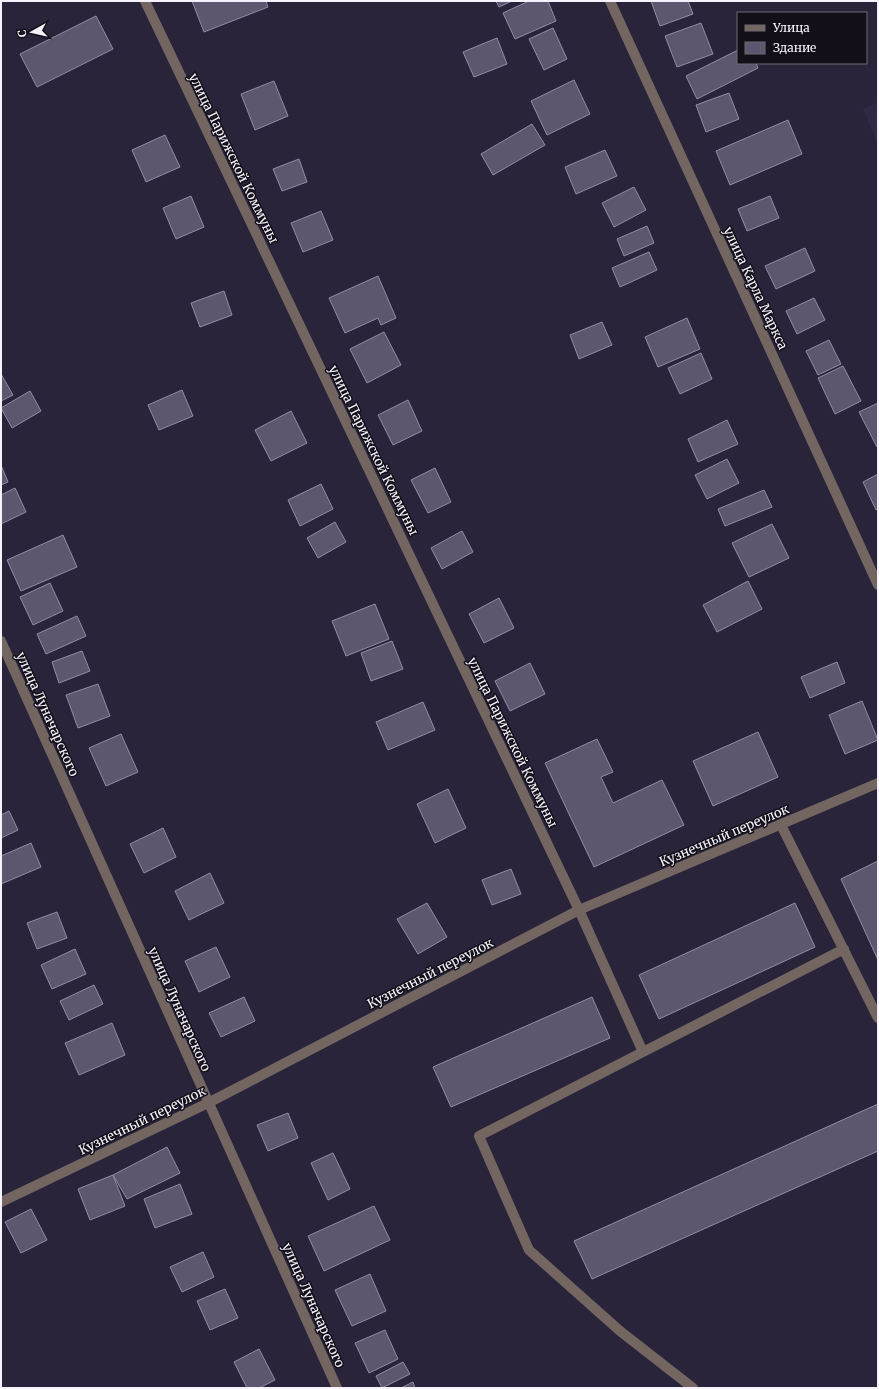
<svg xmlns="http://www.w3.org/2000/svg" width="879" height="1389" font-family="Merriweather,serif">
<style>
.built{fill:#312845}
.building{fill:#5d566f;stroke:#938ca7}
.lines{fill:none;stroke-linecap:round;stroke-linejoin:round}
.minor{stroke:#736661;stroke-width:10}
.labels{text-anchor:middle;stroke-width:3;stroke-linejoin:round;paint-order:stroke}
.street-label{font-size:13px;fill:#f6f3fd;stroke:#120f19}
</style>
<rect width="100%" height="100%" fill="#2a243a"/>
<path class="built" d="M878,102V145L863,109Z"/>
<path class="building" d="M192,1H266L268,7L204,32Z
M496,1H512L499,7Z
M529,1H548L556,21L515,39L503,13Z
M651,1H688L693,14L660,26Z
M96,16L113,49L37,87L20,54Z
M701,23L713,54L677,67L665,36Z
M553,28L567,59L544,70L529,39Z
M497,38L507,64L474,77L463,52Z
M738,50V63H756L758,68L697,99L686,76Z
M574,80L590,114L547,135L531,101Z
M274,81L288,116L255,130L241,94Z
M729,93L739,119L706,132L696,105Z
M788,120L802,154L730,185L716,151Z
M532,124L545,145L493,175L481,154Z
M165,135L180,167L146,182L132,150Z
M605,150L617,176L576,194L565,167Z
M299,159L307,182L282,191L273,169Z
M634,187L646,210L614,227L602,203Z
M191,196L204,227L176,239L163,208Z
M770,196L779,218L747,231L738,209Z
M321,211L333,240L303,252L291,223Z
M647,226L654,243L624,256L617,239Z
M805,248L815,271L776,289L765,266Z
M649,252L657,270L620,287L612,268Z
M378,276L396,318L381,325L378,318L345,333L329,298Z
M224,291L232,315L200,327L191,303Z
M814,298L825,320L797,334L786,311Z
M687,318L700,349L658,367L645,337Z
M602,322L612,345L579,359L570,335Z
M384,332L401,365L367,383L350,349Z
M829,340L841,364L818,375L806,351Z
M701,353L712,379L680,394L668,368Z
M843,366L861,401L835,414L818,378Z
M1,374L13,395L1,401Z
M182,390L193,416L159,430L148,405Z
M30,391L41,411L12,428L1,408Z
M408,400L422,431L393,445L378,415Z
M878,403V446L877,447L859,412Z
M291,411L307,443L271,461L255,430Z
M727,420L738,444L698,462L688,439Z
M727,459L739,483L707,499L695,475Z
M1,465L8,482L1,485Z
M435,468L451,502L428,513L411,480Z
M878,474V509L876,510L863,482Z
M321,484L333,509L300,526L288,500Z
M15,488L26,512L1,524V495Z
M764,490L772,507L725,526L718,509Z
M335,522L346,542L318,558L307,538Z
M772,524L789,558L749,577L732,543Z
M462,531L473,552L442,569L431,548Z
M63,535L77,567L21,591L7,560Z
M748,581L762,609L717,632L703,605Z
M50,583L63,611L33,625L20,597Z
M499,598L514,628L484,643L469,614Z
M375,604L389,639L346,656L332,621Z
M77,616L86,636L46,654L37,634Z
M392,641L403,669L371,681L361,653Z
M82,651L90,671L59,683L52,662Z
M837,662L845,683L810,698L801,677Z
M530,663L545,694L510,711L495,681Z
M98,684L110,716L78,728L66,695Z
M862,701L878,740L845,754L829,715Z
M423,702L435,730L388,750L376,722Z
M758,732L778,777L713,806L693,761Z
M121,734L138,772L106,786L89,748Z
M597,739L613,772L601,777L613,803L662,780L684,825L594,867L545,763Z
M448,789L466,828L435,843L417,804Z
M9,811L18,830L1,838V815Z
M163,828L176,857L144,873L130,844Z
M31,843L41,867L1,884V856Z
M878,861V960L841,879Z
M511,869L521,894L492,905L482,880Z
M210,873L224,903L189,920L175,891Z
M427,903L447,937L418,954L397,919Z
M795,903L815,947L659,1019L639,975Z
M57,912L67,938L37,949L27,923Z
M216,947L230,977L199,992L185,961Z
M75,949L86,974L52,989L41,965Z
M94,985L103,1004L69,1020L60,1001Z
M244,997L255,1021L221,1037L209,1013Z
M592,997L610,1038L451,1107L433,1067Z
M112,1023L125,1055L79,1075L65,1043Z
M878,1104V1151L592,1279L574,1241Z
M288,1113L298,1138L268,1151L257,1125Z
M167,1147L180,1173L127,1199L113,1175Z
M333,1153L350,1189L328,1200L311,1163Z
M113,1175L125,1206L90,1220L78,1189Z
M180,1184L192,1214L155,1228L144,1199Z
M374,1206L390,1240L324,1271L308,1236Z
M31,1209L47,1240L21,1253L5,1222Z
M203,1252L214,1277L182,1292L170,1267Z
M370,1274L386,1311L352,1326L335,1290Z
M225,1289L238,1318L210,1330L197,1301Z
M385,1330L398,1359L369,1373L355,1343Z
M259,1349L275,1380L259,1388H247L234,1362Z
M403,1362L410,1374L382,1388L376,1376Z
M413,1382L415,1388H401Z"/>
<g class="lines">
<path class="minor" d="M145,1L579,910L643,1052
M610,1L878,585
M1,641L337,1388
M781,825L878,1018
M1,1202L208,1103L579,910L878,783
M693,1388L620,1331L529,1250L479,1136L844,949"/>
</g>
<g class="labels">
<g class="street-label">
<text transform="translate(234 158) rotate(64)" y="5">улица Парижской Коммуны</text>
<text transform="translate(756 288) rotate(65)" y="5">улица Карла Маркса</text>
<text transform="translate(374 450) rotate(64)" y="5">улица Парижской Коммуны</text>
<text transform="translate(48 714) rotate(66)" y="5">улица Луначарского</text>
<text transform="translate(513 742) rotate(64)" y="5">улица Парижской Коммуны</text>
<text transform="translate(724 835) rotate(-23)" y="5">Кузнечный переулок</text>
<text transform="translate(430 973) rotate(-27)" y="5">Кузнечный переулок</text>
<text transform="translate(180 1009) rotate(66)" y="5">улица Луначарского</text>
<text transform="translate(142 1120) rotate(-26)" y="5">Кузнечный переулок</text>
<text transform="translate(314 1305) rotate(66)" y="5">улица Луначарского</text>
</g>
</g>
<rect width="879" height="1389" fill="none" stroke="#f6f3fd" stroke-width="4"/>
<rect x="737" y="12" width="130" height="52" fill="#120f19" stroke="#6d6a74"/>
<rect x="745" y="25" width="20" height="6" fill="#736661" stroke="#6d6a74"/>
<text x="773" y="32" font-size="12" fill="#f6f3fd">Улица</text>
<rect x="745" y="42" width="20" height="12" fill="#5d566f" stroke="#6d6a74"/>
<text x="773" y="52" font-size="12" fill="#f6f3fd">Здание</text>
<g transform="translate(32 32) rotate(262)" stroke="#120f19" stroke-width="3" paint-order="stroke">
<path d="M0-3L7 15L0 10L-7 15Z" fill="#f6f3fd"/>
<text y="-6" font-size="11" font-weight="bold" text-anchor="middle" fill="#f6f3fd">С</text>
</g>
</svg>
